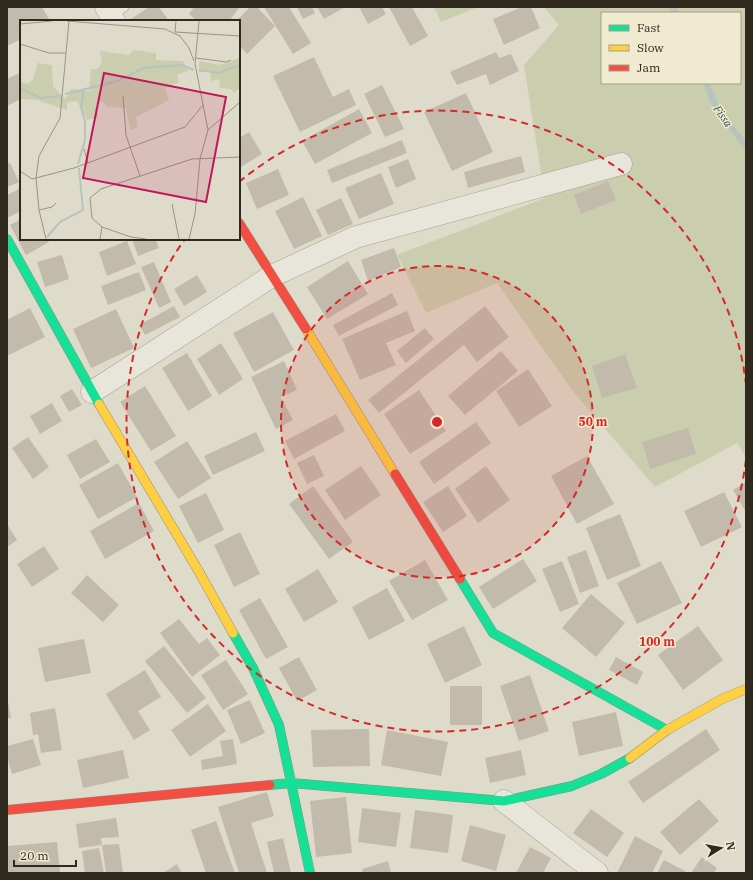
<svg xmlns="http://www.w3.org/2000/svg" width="753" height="880" font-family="'IBM Plex Serif',serif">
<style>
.green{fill:#caceae;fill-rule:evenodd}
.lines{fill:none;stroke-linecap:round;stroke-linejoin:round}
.stream{stroke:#b6c4bd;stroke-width:6}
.building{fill:#c2bbac}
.lane-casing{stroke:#a4a094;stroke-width:12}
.street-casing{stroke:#a4a094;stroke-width:23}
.fast-casing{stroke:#938f84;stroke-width:10}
.slow-casing{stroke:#938f84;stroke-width:10}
.jam-casing{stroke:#938f84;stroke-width:10}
.lane{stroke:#e8e5db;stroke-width:11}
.street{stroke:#e8e5db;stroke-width:22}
.fast{stroke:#16e098;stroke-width:9}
.slow{stroke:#ffcf43;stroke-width:9}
.jam{stroke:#f24e42;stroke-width:9}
.ring{fill:none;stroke:#d62828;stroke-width:2;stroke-dasharray:7 5}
.labels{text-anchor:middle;stroke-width:3;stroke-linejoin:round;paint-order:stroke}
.water-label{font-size:11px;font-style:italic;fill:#2f4c4e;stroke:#f0ebd0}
.inset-river{fill:none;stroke:#b6c4bd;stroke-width:2}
.inset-road{fill:none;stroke:#999485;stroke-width:1}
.view{fill:#c2185b;fill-opacity:0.15;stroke:#c2185b;stroke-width:2}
.inset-edge{fill:none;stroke:#30291e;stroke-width:2}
.centre{fill:#d62828;stroke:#f0ebd0;stroke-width:2}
.ring-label{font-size:12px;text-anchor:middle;font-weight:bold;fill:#d62828;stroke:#f0ebd0;stroke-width:3;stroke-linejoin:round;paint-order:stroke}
</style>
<rect width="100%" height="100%" fill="#dfdbca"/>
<path class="green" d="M434,7H478L441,22Z
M544,7H746V457L737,443L655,487L571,389L497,283L426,313L397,255L545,198L524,65L559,25ZM602,13H740V83H602Z"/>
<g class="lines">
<path class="stream" d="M673,7L676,13
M706,83L717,109L746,146"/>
</g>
<path class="building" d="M7,7H42L50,21H21V39L7,46Z
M149,7H159L169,21H133L131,19Z
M194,7H240L229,21H197L189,14Z
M250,7H257L275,26L247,54L239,45V21H236Z
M264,7H289L311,43L293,54Z
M297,7H312L315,13L303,19Z
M317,7H345L324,19Z
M359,7H382L386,14L368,24Z
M389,7H412L428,36L410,46Z
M522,7H531L540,28L504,45L493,19Z
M496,52L499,58L511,54L519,71L490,85L486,74L457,85L450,72Z
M314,57L333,97L349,89L356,105L300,132L273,76Z
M20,73L21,99L7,106V79Z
M382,85L404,129L385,137L364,94Z
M466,93L493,152L452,171L424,112Z
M359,109L372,133L315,164L302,141Z
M249,132L262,154L239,168V138Z
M402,140L407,153L332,183L327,170Z
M521,156L525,172L468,188L464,172Z
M408,159L416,179L396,188L388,167Z
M10,163L19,182L7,187V164Z
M278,169L289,195L257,209L246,183Z
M381,173L394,204L359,219L345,188Z
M608,181L616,200L581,214L574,195Z
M21,188V211L7,218V195Z
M303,197L322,236L294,249L275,211Z
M341,198L353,224L328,235L316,210Z
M21,219V239H47L49,242L26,255L10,225Z
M132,239H155L159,248L138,256Z
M127,241L136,264L107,276L99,252Z
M394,248L401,267L368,281L361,260Z
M62,255L69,279L45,287L37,262Z
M348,261L368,294L327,319L307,287Z
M154,262L171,302L159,308L141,267Z
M139,272L146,290L108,305L101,286Z
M197,275L207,292L184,306L174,289Z
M392,293L398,305L339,336L333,325Z
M174,306L180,317L145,335L139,325Z
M485,306L509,337L477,362L464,345L379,413L368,400Z
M30,308L45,337L7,356V320Z
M116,309L134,348L91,368L73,329Z
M407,311L415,331L386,343L396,365L360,380L342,339Z
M273,312L294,350L254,372L233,333Z
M425,328L434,339L406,363L397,351Z
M221,343L243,379L219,395L197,359Z
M501,351L518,371L465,415L448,396Z
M187,353L212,396L188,411L162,368Z
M625,354L637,388L602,398L592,366Z
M284,361L297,390L281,397L293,420L276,429L251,377Z
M528,369L552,406L519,427L496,391Z
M145,386L176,436L151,451L120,402Z
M72,389L82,405L69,412L60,396Z
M419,390L446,431L410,454L384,414Z
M52,403L62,421L40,434L30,416Z
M336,414L345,431L294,459L285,441Z
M476,422L491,443L434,484L419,462Z
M688,428L696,454L650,469L642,442Z
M256,432L265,451L213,475L204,456Z
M28,437L49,467L33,479L12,448Z
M96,439L110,462L80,479L67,455Z
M187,441L211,478L178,499L154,462Z
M314,455L324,476L307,484L297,463Z
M587,456L614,504L577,524L551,476Z
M118,463L137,497L98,519L79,485Z
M361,466L381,495L345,520L325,490Z
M486,466L510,500L478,523L455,489Z
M746,482V512L733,490Z
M313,486L353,542L329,559L289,504Z
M448,486L467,516L443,532L423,502Z
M724,492L742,527L701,547L684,511Z
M206,493L224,530L198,543L179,506Z
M139,503L154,531L105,559L90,531Z
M620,514L641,566L607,580L586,528Z
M7,524L17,540L7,547Z
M240,532L260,574L234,587L214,545Z
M44,546L59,569L32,587L17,564Z
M586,550L599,586L580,593L567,557Z
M523,559L537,581L493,609L479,587Z
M425,560L448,600L412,620L389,581Z
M562,561L579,604L560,612L542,569Z
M661,561L682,603L637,624L617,583Z
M318,569L338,602L304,622L285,589Z
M87,575L119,605L103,622L71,593Z
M387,588L405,621L369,640L352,607Z
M591,594L625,623L596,657L562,628Z
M260,598L288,647L266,659L239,610Z
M179,619L199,644L207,638L220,655L192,677L160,633Z
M464,626L482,665L445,683L427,644Z
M698,626L723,660L683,690L658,655Z
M84,639L91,673L45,682L38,648Z
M164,646L206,698L187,713L145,661Z
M299,657L317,690L297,701L279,668Z
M616,657L643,672L637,685L609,670Z
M226,660L248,694L223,710L201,675Z
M145,670L161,697L138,711L150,730L134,740L106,694Z
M530,675L549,731L519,741L500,686Z
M450,686H482V725H450Z
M7,696L11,718H7Z
M250,700L265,733L241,744L227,710Z
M208,704L226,731L190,757L171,730Z
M55,708L62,750L41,753L38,734L33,735L30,713Z
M616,712L623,746L579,756L572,722Z
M369,729L370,766L313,767L311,730Z
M706,729L720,750L643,803L628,782Z
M387,730L448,742L441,776L381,765Z
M33,739L41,765L12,774L7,757V746Z
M233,739L237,764L202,770L201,760L223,756L220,741Z
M123,750L129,778L83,788L77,760Z
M521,750L526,775L490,783L485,758Z
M267,792L274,816L251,823L267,873H239L218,807Z
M346,797L352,853L316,857L310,801Z
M699,799L719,821L680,855L660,832Z
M362,808L401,813L396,847L358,842Z
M591,809L624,833L607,857L573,833Z
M415,810L453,815L448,853L410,848Z
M116,818L119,837L101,838L102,845L119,844L123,873H106L102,845L79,848L76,824Z
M216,821L235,873H206L191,830Z
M470,825L506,835L496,871L461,861Z
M635,836L663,851L652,873H617Z
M283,838L291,873H274L267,842Z
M57,842L60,873H8L7,846Z
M530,847L551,858L543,873H516Z
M99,848L104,873H85L82,851Z
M702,857L717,868L714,873H691Z
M664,860L685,871L684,873H657Z
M388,861L391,873H363L362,869Z
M177,864L182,873H163Z"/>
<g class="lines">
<g class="lane-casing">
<path id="lane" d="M110,14L123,7"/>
</g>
<g class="street-casing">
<path id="street" d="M106,7L114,21
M92,392L272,276L356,237L621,164
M504,801L597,873"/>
</g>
<g class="fast-casing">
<path id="fast" d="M7,239L99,404
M460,579L493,633L667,730
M233,633L253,668L279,725L310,873
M270,785L291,783L504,801L572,786L601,774L630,758"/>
</g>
<g class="slow-casing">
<path id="slow" d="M306,329L395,474
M99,404L198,570L233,633
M630,758L667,730L722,699L746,689"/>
</g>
<g class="jam-casing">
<path id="jam" d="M239,223L306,329
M395,474L460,579
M7,810L270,785"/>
</g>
<use href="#lane" class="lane"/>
<use href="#street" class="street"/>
<use href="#fast" class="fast"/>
<use href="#slow" class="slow"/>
<use href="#jam" class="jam"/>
</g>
<circle cx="437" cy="422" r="156" fill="#d62828" fill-opacity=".12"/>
<g class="ring">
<circle cx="437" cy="422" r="156"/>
<path d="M746 460A311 311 0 1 1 185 239M239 182A311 311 0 0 1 746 384"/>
</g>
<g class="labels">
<g class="water-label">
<text transform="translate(723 116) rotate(55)" y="4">Fissa</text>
</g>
</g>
<g transform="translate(20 20)">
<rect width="220" height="220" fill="#dfdbca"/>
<path d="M113,30L136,33V40L163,41L168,51L157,55L159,62L145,68L149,80L116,97L118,107L110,110L106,88L87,87L82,81L76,85L78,97L67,100L57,81L47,82V90L17,80L0,79V61L7,64L13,60L18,43L32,45L33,66L45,79L51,69L69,71L71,49H77L82,43L80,31L109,35ZM220,38V68L214,73L211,69L199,68L200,59L191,61L190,52H179V41L200,45Z" fill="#caceae"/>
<path class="inset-river" d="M179,50L198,53L220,45M0,68L21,78L41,76M45,74L98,61L123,48L162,45L174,50M58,144L65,120V102L61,88L64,69M27,217L40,202L63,190L59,148"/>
<path class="inset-road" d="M47,1L145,9L160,16L169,28L174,41M156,1L155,12L220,16M0,4L32,1M0,24L29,33H46M176,38L206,42L211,40M103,76L106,115L120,156M188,110L220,82M64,129L68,143M0,151L12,159L54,148L165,107L183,85M152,184L159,219M19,190L32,187L36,183M82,207L72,198L70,178L81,169L172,139L220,137M26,219L19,190L16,158L19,136L40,98L49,1M80,219L82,207L111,217L126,219M169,219L175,194L180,139L188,110L175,44L179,1"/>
<path class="view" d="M84,53L206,77L186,182L63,158Z"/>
<rect width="220" height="220" class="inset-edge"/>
</g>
<circle cx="437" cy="422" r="6" class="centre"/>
<g class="ring-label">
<text x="593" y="426">50 m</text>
<text x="657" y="646">100 m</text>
</g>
<rect width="753" height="880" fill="none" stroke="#30291e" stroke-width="16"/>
<rect x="601" y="12" width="140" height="72" fill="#f0ebd0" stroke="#a39d89"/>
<rect x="609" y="25" width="20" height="6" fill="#16e098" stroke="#a39d89"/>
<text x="637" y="32" font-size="12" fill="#30291e">Fast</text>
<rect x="609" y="45" width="20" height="6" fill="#ffcf43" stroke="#a39d89"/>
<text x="637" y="52" font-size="12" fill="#30291e">Slow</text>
<rect x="609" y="65" width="20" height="6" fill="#f24e42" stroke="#a39d89"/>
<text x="637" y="72" font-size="12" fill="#30291e">Jam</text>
<g transform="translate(721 848) rotate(79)" stroke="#f0ebd0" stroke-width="3" paint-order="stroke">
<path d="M0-3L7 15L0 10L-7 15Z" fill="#30291e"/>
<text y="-6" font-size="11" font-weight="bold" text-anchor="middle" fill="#30291e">N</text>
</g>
<path d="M14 860v6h62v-6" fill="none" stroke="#30291e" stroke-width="2"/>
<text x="20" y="860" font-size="12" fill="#30291e" stroke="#f0ebd0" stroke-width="3" paint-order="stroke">20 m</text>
</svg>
